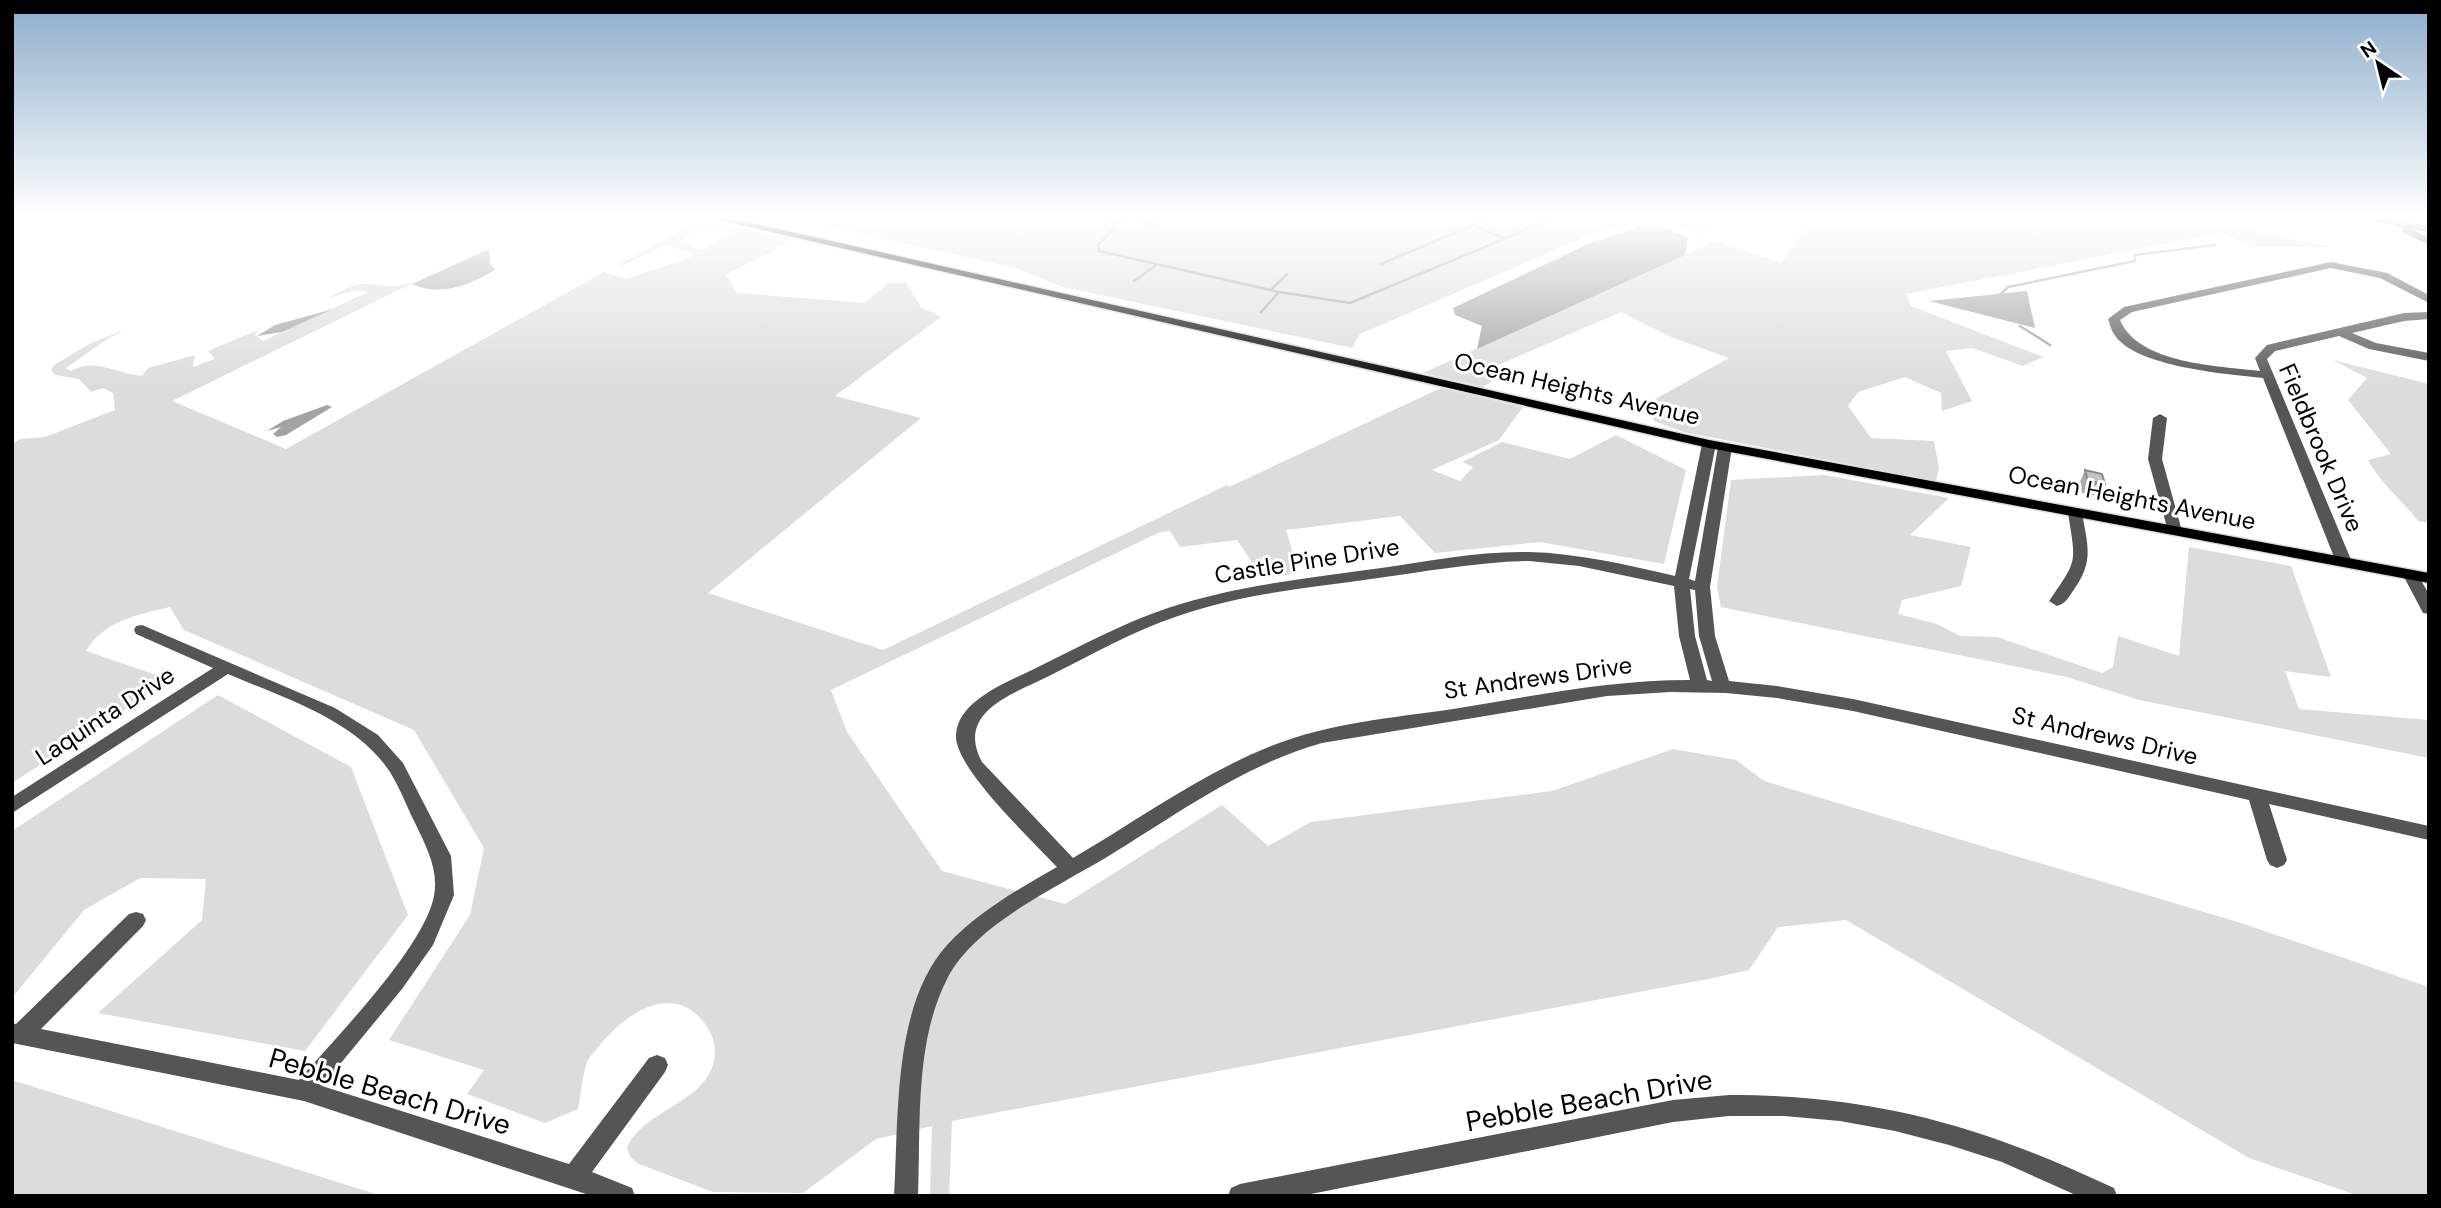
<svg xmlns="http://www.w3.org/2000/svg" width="2441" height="1208" font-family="'DM Sans',sans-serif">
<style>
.green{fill:#dcdcdc}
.water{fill:#a3a3a3}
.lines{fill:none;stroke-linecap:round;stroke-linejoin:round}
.stream{stroke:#a3a3a3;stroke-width:2.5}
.major-casing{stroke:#dbdbdb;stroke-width:3}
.minor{fill:#555;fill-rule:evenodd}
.major{fill:#000;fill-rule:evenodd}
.wall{fill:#a9a9a9}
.building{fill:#c4c4c4;stroke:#898989;stroke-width:2}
.labels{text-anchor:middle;stroke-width:6;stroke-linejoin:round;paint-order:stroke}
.street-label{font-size:24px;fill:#000;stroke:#fff}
.near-street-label{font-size:28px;fill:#000;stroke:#fff}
</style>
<rect width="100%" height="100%" fill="#fff"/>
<path class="green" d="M707,219L791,238C785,248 741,265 726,275L737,293L865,303L888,283H906L921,307L941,317L835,396L921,418L708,593L883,650L1227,485L1229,487L1441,388L1523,407L1499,440L1432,470L1460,481L1473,467L1462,462L1502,442L1570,459L1616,435L1686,470L1664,564L1540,542L1435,553L1400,516L1286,530L1299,573L1263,578L1237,540L1180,547L1170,531L1160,532L831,690L847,732L942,871L1065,904L1222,805L1268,846L1311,822L1552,791L1673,749L1736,760L1764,781L2241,923L2429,987V1196H2359L2249,1158L1846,920L1778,927L1749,970L1708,979L952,1121L949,1196H930L932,1126L876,1139L803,1193L713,1192L639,1164L631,1158L627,1148C644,1107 716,1103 715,1049C714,1037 709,1029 702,1020C670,982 624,1015 600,1045C596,1050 590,1056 587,1062C582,1076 581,1094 578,1109L545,1123L467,1094L484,1070L389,1040L470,915L484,848L414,730L184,630L170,607C137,615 105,620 86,651L171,680L12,783V444L20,439L45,437L115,410L113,393L103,388L91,392L79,379L55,375L51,370L54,365L91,343L127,329L109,338L66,368L71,371C94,357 118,374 142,376L148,368L195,355L193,367L215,359L208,351L258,330L255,335L263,341L368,292L356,290L325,299C336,294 351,284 363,284C388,284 387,290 415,282L172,401L286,449L604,272L626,279L688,258L694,254L666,245L622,266L620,264L685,228L696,231L680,242L702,250L729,233C718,224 702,232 689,224Z
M793,219H1648L1585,237L1360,334L1352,348L1063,287L1016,268Z
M1654,219H1715L1700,235Z
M1812,219H1999L2011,221L2013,219H2033L2082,228L2080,219H2272L2238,222L2262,232L2331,247H2253L2221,233L1906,294L1911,306L2043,357L2023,366L1972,348L1946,351L1972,401L1942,411L1941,393L1905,377L1858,392L1848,406L1871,438L1934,441L1939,468L1936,481L1683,432L1654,421L1650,402L1729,358L1671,337L1621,312L1482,372L1494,380L1483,387L1423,373L1715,241L1781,263Z
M2333,360L2429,384V523L2418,521C2402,500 2381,484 2368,460L2391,454L2348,400L2367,378Z
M1824,475L1949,498L1910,535L1971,547L1961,586L1902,600L1898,614L1937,624L1960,636L1997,637L2102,673L2113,667L2118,636L2179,656L2189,547L2291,566L2331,677L2285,671L2299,709L2429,720V758L2139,700L2067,677L1721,607L1717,587L1731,480Z
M218,695L351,767L408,915L305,1051L98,1013L202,920L206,879L140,878L84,910L12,998V831Z
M12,1080L382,1196H12Z"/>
<path class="water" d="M1643,226L1663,227L1688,238L1685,255L1477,349L1482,326L1455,315L1453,308L1588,244Z
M489,249L490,263L495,270C469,285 441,297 412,284Z
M2027,291L2035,328L1929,301Z
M333,309L282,332L257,336L275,325Z
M327,405L332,407L286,435L277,437L273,434L281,427L267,431L283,421Z"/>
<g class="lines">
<path class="stream" d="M1097,219L1119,223
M1124,219L1098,245L1099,251L1279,292L1350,303L1552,219
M1131,219L1157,225
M1474,226L1504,238
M1381,264L1488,219
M1134,281L1155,266
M1271,290L1287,274
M1999,296L2008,287L2135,261V255L2215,245
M1261,312L1278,293
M2020,326L2050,345"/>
<g class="major-casing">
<path id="major" d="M715,219H735L1709,440L2429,573V583L1709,448Z"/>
</g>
<path class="minor" d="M2368,219H2388L2429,226V232L2412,229L2429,238V245L2402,232L2403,228Z
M2331,262L2387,273L2429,295V303L2380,278L2331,268L2132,312L2120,320C2138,364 2219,366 2260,371L2255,358L2267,345L2404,313L2429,312V319L2404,321L2352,333L2376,343L2429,353V361L2369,349L2339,336L2275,351L2267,359L2352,562L2344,567L2336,562L2263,378C2227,374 2134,367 2114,334C2111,330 2110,324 2108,319L2124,307Z
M2160,414L2167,418L2162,459L2182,531L2175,535L2168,531L2148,459L2153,418Z
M1709,440L1716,444L1689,579L1695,581L1718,447L1720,444H1730L1732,447L1710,587L1715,636L1729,681L1777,686L1853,699L2429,826V840L2269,804L2287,860L2284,865L2277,868L2270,865L2267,860L2249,800L1853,711L1777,698L1726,693L1670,692L1607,696L1322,743C1243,765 1176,815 1107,857C1057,887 976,924 948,977C914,1042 921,1125 918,1196H894C899,1118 892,1005 948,944C979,911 1019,889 1057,867C1034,842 954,768 956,735C958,699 1011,681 1038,667C1081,646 1123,623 1168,608C1237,585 1310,578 1381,568C1430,561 1479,551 1528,552C1578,553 1627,565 1675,576L1702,444ZM1529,561L1579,566L1674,586L1679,636L1690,680C1610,680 1532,696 1453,709C1392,718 1329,723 1271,746C1201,774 1138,820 1073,858L982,762C955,712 1013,694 1049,676C1091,655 1133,631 1178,616C1240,594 1307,588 1371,579C1424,572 1476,562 1529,561ZM1690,589L1695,590L1699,636L1712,681L1707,680L1695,636Z
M2075,509L2082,513C2088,547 2094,562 2073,591C2068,598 2065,604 2057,606L2049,601C2078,559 2076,564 2068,513Z
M2411,570L2416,572L2429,594V614L2423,613L2403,575Z
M142,625L335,708L378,735L403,763L451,856L454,895L433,945L402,989L322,1086L569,1164L649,1058L657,1055L665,1058L668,1065L665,1072L592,1172L632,1188L635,1196H592L304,1101L12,1043V1023L16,1024L129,914L136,912L143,914L146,920L143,926L41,1029L299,1080C336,1037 424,948 434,896C439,870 426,846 416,825C407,807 400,788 390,772C355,719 283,698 228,674L12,813V797L213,668L136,634L134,630L136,626Z
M1729,1095C1875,1095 1982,1126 2114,1188L2117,1196H2078L2002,1162L1949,1145L1895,1131L1840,1121L1784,1116H1729L1673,1122L1301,1196H1228L1231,1188L1240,1184L1673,1100Z"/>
<use href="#major" class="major"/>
</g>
<path class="wall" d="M2085,470L2105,484L2099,496L2082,493L2080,482Z"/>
<path class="building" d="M2085,470L2102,474L2105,484L2088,481Z"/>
<linearGradient id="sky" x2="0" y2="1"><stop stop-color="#8cadcc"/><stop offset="0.56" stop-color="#fff"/><stop offset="1" stop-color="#fff" stop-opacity="0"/></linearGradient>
<rect width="2441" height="388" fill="url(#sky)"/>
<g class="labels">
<g class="street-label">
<text transform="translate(1577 389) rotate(13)" y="8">Ocean Heights Avenue</text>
<text transform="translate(2321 448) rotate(67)" y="8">Fieldbrook Drive</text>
<text transform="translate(2132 498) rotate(11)" y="8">Ocean Heights Avenue</text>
<text transform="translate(1307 561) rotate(-9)" y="8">Castle Pine Drive</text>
<text transform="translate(1538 678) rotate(-8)" y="8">St Andrews Drive</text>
<text transform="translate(105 716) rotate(-33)" y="8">Laquinta Drive</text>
<text transform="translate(2105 736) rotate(13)" y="8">St Andrews Drive</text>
</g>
<g class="near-street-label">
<text transform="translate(390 1091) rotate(16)" y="10">Pebble Beach Drive</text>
<text transform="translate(1589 1100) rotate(-10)" y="10">Pebble Beach Drive</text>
</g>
</g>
<rect width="2441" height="1208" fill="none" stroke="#000000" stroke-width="28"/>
<g transform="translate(2378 63) rotate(325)" stroke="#ffffff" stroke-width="5" paint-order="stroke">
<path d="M0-5L12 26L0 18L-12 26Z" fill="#000000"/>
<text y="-10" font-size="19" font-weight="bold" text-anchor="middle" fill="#000000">N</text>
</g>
</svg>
